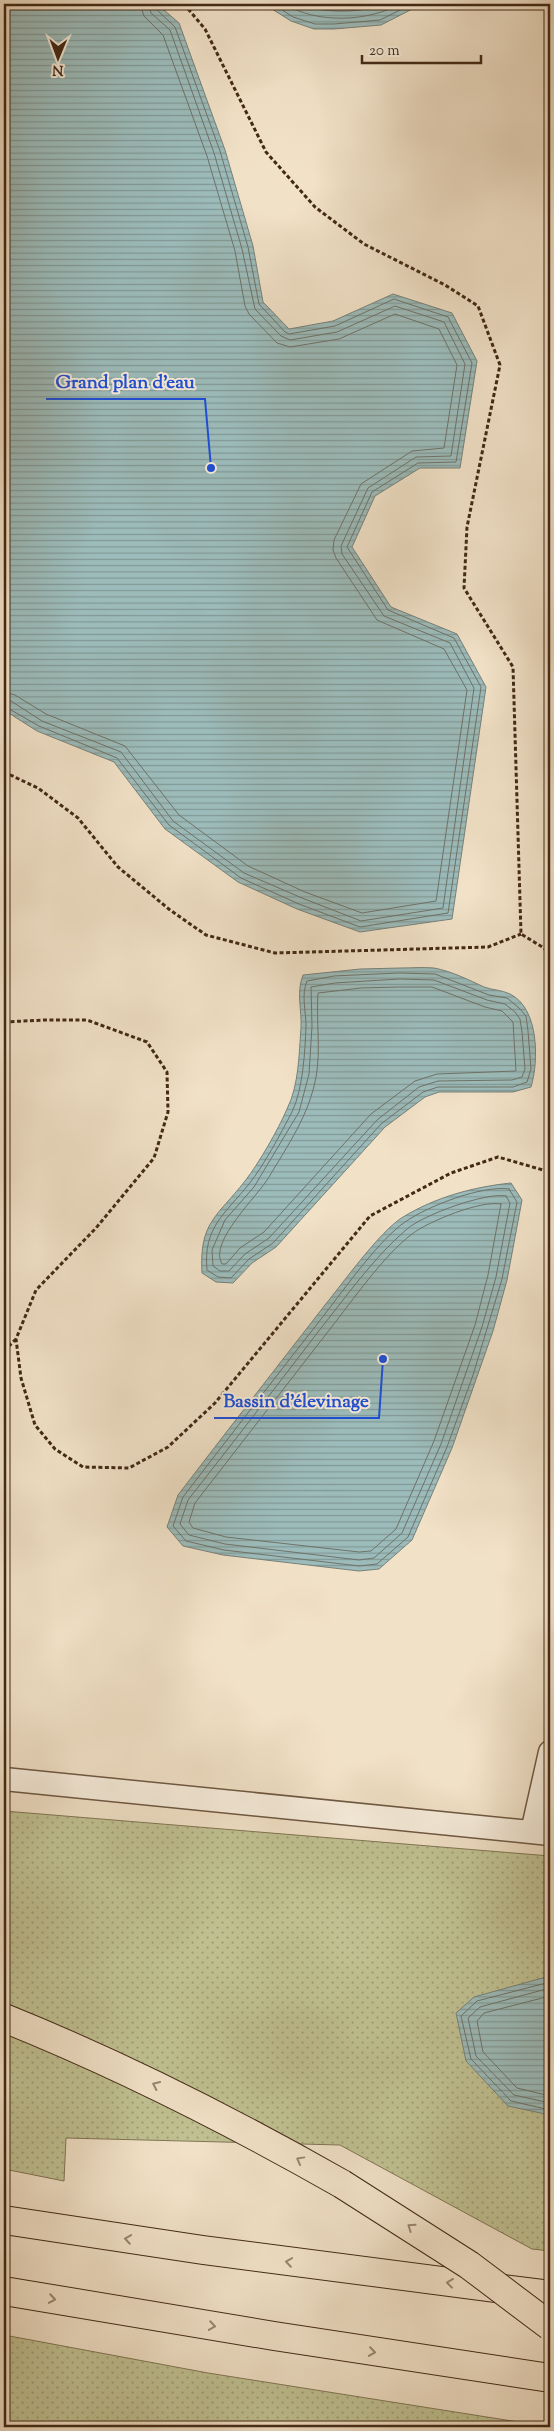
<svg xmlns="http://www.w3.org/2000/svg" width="554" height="2431" font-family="'Sorts Mill Goudy',serif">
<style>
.grass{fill:url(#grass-dots);stroke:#817554}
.water{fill:url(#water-rules);stroke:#788179}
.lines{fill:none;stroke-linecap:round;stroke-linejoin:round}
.shore{stroke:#6f7268;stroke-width:1}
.lane-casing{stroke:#6e5742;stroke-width:25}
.highway-casing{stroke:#422915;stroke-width:30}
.path{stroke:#422915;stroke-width:3;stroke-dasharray:4 2.5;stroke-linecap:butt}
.lane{stroke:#f6ecdb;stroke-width:22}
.highway{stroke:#f1e1c7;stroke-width:28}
.highway-bridge-casing{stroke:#422915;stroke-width:30;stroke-linecap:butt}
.highway-bridge{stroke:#f1e1c7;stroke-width:28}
.oneway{stroke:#9a856e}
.leader{fill:none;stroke:#1d4ed8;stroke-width:2}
.callout-dot{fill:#1d4ed8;stroke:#f6ecdb;stroke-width:2}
.callout-label{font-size:19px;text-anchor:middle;font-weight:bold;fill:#1d4ed8;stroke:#f6ecdb;stroke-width:4;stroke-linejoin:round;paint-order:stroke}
</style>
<defs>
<pattern id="grass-dots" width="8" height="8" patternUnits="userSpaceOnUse" patternTransform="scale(1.25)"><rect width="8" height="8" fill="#c0c192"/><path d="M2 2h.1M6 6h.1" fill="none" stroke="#9e9d76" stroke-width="1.8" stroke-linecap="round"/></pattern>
<pattern id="water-rules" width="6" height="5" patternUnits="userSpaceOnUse" patternTransform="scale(1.25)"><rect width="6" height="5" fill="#9cbcbb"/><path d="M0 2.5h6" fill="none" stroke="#819997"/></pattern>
</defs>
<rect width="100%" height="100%" fill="#f1e1c7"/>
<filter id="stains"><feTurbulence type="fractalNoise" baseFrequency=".004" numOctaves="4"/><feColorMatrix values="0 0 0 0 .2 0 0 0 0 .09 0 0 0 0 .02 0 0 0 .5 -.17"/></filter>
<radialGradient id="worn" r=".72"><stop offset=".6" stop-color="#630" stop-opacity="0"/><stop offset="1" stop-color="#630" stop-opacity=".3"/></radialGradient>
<path class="grass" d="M4,1811L550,1856V2251L532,2249L340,2145L66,2138L64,2181L4,2169Z
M4,2335L208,2373L550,2427H4Z"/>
<path class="water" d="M4,4H157L179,23L225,150L253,246L263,302L289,329L333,321L393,294L452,313L477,361L460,468H420L375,496L352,547L391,607L457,634L486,687L452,919L360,932L297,909L238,882L165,829L114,762L37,731L4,710Z
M264,4H422L381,25L334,29H314L291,21Z
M400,968C411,968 423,967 434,968C451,971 469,980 484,987C492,990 502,990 510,994C539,1008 539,1061 531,1087L513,1092H439L425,1097L385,1127L276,1247L252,1263L233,1283L216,1282L202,1273C199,1222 217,1217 245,1181C259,1163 278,1130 287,1109C299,1085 299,1054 301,1028C302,1009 296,993 303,975L360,969Z
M511,1183L522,1200L507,1280L493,1331L452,1448L412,1540L379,1569L359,1571L223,1555L183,1546L167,1527L178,1495C227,1431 276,1368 325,1305C343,1283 380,1231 403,1217C436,1197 473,1187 511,1183Z
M546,1977H550V2115L508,2106L466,2061L456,2013L474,1997Z"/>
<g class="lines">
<path class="shore" d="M273,4L293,17L315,24H334L380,20L412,4
M285,4C316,24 368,22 400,4
M298,4C320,13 361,14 383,4
M4,692L15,695L46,714L125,746L179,815L248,866L305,892L362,913L436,901L467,690L444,649L377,620L336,558L333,550L334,540L361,484L412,451L444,448L457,365L439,329L395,314L339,339L290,347L277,343L249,314L245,306L235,251L207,156L163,35L144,16L140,4
M4,700L11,701L42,721L121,752L173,821L244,873L302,898L361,921L443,908L474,688L450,643L384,616L342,554L341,546L368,488L416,457L451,456L465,364L444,322L395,306L337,332L290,340L281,336L255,309L242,249L214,153L170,30L151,13L148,4
M4,706L39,726L117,758L169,825L241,878L299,904L360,927L448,913L481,687L454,638L388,610L347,547L372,492L418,463L456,462L472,363L448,317L394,299L335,326L289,334L285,332L259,304L248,247L220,151L175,27L156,9L154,4
M400,973L435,974L489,995L507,998L519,1008L526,1016L528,1031L531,1069L527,1082L513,1087H438L423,1092L381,1124L273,1243L249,1259L231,1278L218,1277L207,1270C203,1227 225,1214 249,1184C264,1165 280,1135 292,1112C303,1089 305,1052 306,1026C306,1011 301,995 307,981L334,976Z
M400,979L434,980L487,1000L505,1004L515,1012L520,1019L522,1032L525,1069L522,1077L512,1080L438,1081L419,1087L377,1120L269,1238L245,1254L229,1271H220L213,1266L212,1250L225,1220L254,1187L299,1112L309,1074L312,1026L311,987L335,983Z
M400,987H432L485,1007L502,1011L513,1022L516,1071L437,1074L415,1081L371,1114L264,1232L240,1248L226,1264H222C208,1242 258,1196 269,1177C288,1145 309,1115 316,1077C321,1050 316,1021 318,993L361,988Z
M509,1189L517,1202L502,1279L473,1375L447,1447L408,1537L377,1564L359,1566L224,1550L186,1541L173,1526L183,1497C230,1436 277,1375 325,1314C345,1288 380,1239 405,1222C428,1206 482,1185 509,1189Z
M506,1196L510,1203L496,1277L482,1327L441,1444L402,1533L374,1558L359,1560L225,1544L189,1535L180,1524L188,1500C232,1444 275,1388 318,1332C346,1297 373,1258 407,1229C423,1215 486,1192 506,1196Z
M501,1204L488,1275L475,1325L434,1441L396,1529L371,1551L359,1552L226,1537L193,1528L189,1522L195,1503C240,1445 285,1387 330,1329C353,1300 383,1256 412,1234C429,1221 481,1200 501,1204Z
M550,1982L477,2001L461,2016L471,2059L511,2101L550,2110
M550,1988L480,2007L468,2018L476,2056L514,2095L550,2103
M550,1996L484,2013L477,2021L483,2052L517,2088L550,2096"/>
<g class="lane-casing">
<path id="lane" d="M4,1779L550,1834
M532,1832L550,1752"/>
</g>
<g class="highway-casing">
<path id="highway" d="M4,2018C121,2065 233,2122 342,2184
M4,2220L203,2250L550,2295
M4,2291L274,2336L550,2378"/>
</g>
<path class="path" d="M184,4L205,29L266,152L315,207L364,244L445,285L478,306L500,365L467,527L464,588L513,667L521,934L544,948L550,956
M4,772L38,788L78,818L118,867L170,910L206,935L275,953L488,947L521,934
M4,1022L44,1020H87L147,1042L167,1072L168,1112L154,1158L96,1228L36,1290L16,1339L21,1378L35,1425L55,1449L83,1467L129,1468L168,1447L215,1403L370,1216L451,1173L498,1157L550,1172
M4,1351L16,1339"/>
<use href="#lane" class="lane"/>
<use href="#highway" class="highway"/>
<g class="highway-bridge-casing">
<path id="highway-bridge" d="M342,2184L469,2265L550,2326"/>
</g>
<use href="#highway-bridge" class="highway-bridge"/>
</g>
<defs><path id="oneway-chevron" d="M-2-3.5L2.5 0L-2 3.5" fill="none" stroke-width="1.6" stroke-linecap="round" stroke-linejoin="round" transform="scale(1.25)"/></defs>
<g class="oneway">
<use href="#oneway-chevron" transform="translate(156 2085) rotate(-155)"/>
<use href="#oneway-chevron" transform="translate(300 2160) rotate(-151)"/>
<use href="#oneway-chevron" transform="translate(411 2227) rotate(-146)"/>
<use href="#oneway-chevron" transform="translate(128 2239) rotate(-171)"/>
<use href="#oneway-chevron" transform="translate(289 2262) rotate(-172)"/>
<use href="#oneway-chevron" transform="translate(450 2283) rotate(-173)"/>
<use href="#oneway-chevron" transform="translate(52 2299) rotate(10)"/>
<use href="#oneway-chevron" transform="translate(212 2326) rotate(9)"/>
<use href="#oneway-chevron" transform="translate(372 2352) rotate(8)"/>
</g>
<path class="leader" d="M211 468L205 399H46M383 1359L379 1418H214"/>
<g class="callout-dot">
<circle cx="211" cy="468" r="5"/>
<circle cx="383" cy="1359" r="5"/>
</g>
<g class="callout-label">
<text x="125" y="388">Grand plan d'eau</text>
<text x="296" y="1407">Bassin d'élevinage</text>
</g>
<rect width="554" height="2431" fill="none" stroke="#f1e1c7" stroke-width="20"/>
<rect x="5" y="5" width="544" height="2421" fill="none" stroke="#422915" stroke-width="2.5"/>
<rect x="10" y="10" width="534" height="2411" fill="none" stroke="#422915"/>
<g transform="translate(58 58) rotate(181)" stroke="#f6ecdb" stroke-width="4" paint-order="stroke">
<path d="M0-4L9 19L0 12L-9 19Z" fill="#422915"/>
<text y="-8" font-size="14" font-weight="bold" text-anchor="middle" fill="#422915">N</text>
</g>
<path d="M362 55v8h119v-8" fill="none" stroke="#422915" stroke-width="2.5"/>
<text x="369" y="55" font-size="15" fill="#422915" stroke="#f6ecdb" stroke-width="4" paint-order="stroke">20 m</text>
<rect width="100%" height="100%" filter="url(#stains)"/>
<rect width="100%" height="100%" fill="url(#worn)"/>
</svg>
